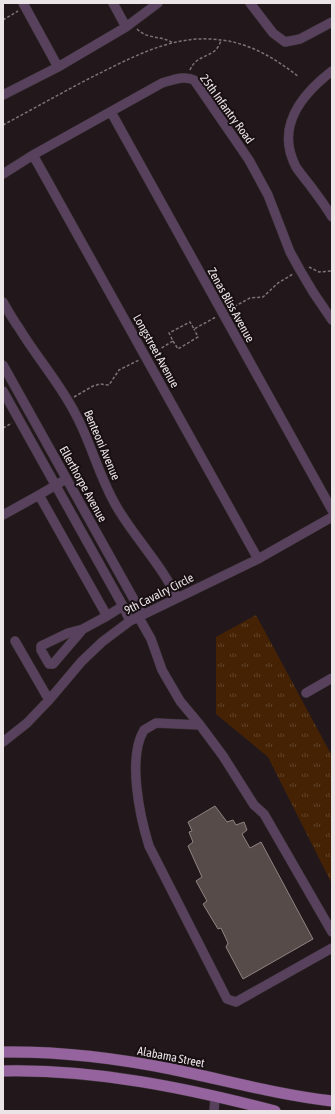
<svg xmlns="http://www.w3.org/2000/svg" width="335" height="1114" font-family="'Asap Condensed',sans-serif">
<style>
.grass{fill:url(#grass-tufts)}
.building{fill:#564b49;stroke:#908382}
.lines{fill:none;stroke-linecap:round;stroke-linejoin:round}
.minor-casing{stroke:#3e3538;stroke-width:10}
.major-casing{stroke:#3e3538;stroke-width:12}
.path{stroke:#7b7376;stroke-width:1.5;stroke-dasharray:3 2;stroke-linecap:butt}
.minor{stroke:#58415d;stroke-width:9}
.major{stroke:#95649e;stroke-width:11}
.labels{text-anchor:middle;stroke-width:4;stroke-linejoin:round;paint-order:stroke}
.street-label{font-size:12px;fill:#ebe5e7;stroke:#180f13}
</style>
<defs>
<pattern id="grass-tufts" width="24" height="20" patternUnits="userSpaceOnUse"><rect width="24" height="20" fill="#452203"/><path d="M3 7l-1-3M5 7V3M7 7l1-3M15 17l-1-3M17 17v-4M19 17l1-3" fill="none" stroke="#604228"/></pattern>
</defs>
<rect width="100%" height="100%" fill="#22181c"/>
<path class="grass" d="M256,615L332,756V884L268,757L216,714V637Z"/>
<path class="building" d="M215,806L227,822L233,820L236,825L244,822L247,830L242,834L250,848L261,842L313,939L243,979L226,947L228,943L221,928L218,929L203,904L207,901L196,881L202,877L188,846L193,842L189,832L192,831L188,822Z"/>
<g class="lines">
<g class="minor-casing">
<path id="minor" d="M23,3L58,67
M113,3L126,27
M250,3L273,33L285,42L300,39L332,22
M332,71C301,95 275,127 296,167C300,173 305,179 309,184C317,195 325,205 332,217
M3,95L58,67L126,27L158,3
M111,112L332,510
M33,155L258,559
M3,174L33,155L162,83C172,80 184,75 194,80L249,160L268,195L290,252L300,270L313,292L332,320
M3,302C8,311 13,320 19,328C37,358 60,383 76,415C92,445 100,480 118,509C136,539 163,567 177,598
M3,365L142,614
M3,391L123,606L130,621
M61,482L39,495L107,616L123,606
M3,515L39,495
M138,616L151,639L162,670L180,701L200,725L223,756L254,805L264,814L332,932
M83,629L68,633L41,646V650L49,664H53L83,629L107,616
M15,641L49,700
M306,693L332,678
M200,725L156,723L144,730C127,758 140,817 149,846L227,999L236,1002L332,948
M3,742L27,723L49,700L82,661L102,642L130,621L258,559L332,517
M214,1111L215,1097"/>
</g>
<g class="major-casing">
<path id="major" d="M3,1052C60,1051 116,1058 171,1069C225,1080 278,1095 332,1101
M3,1071C95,1069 187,1088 275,1111"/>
</g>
<path class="path" d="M3,20L18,11
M137,29C148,40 161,35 173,43
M190,70C195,58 204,58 213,52C217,50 219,45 221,41
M3,125C33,109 63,92 94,76C129,59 168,37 209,39C245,40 272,56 299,77
M309,267L319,272L332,271
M230,309L250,298L263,297L278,283L293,274
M173,341L178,349L198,337L194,329
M153,353L173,341L169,333L190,322L194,329L216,317
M74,397L93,386L100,384L109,385L119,370L139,360
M3,428L12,423"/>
<use href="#minor" class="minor"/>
<use href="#major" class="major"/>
</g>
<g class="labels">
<g class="street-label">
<text transform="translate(227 109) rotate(54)" y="4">25th Infantry Road</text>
<text transform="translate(231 305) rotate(61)" y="4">Zenas Bliss Avenue</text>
<text transform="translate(156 351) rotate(61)" y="4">Longstreet Avenue</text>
<text transform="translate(102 445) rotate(67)" y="4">Benteoni Avenue</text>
<text transform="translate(83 484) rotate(61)" y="4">Ellerthorpe Avenue</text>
<text transform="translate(159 594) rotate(-27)" y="4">9th Cavalry Circle</text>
<text transform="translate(171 1057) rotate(11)" y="4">Alabama Street</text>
</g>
</g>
<rect width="335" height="1114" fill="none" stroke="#ebe5e7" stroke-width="8"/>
</svg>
